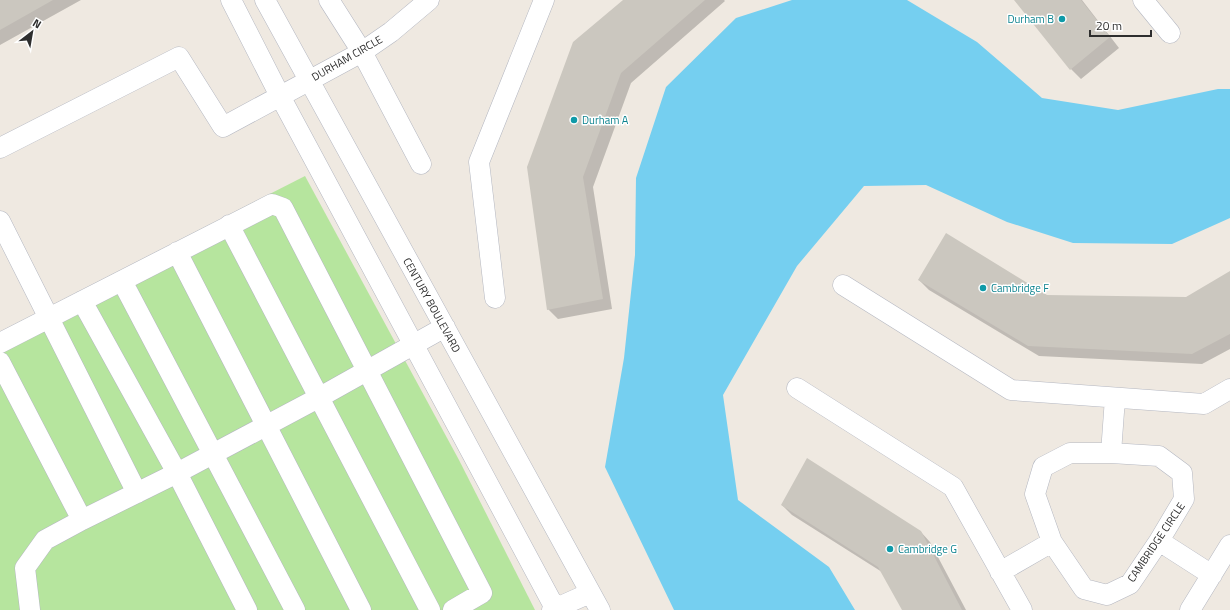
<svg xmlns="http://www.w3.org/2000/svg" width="1230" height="610" font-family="'Titillium Web',sans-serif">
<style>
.green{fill:#b6e59e}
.water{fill:#75cff0}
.shadow{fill:#0003}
.building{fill:#cbc7bf}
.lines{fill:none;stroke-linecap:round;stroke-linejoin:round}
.minor-casing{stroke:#b4b7c1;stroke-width:21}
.minor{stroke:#fff;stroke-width:20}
.culture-dot{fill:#0f9aa8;stroke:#fff;stroke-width:1.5}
.labels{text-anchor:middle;stroke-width:3;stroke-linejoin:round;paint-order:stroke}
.culture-label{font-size:11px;fill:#0d838f;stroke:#fff;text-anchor:start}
.street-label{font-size:11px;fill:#2e2e2e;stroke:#fff}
</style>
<rect width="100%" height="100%" fill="#efe9e1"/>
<path class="green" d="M305,176L459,460L535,610H0V332Z"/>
<path class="water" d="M792,0H907L977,42L1042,98L1118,110L1218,89H1230V218L1172,244L1073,243L1007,222L926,185L864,186L797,266L723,395L738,500L829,567L855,610H674L605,467L624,358L635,255L636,178L666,87L736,18Z"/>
<path class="shadow" d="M0,0H81L0,45Z
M624,0H724L725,1L631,83L593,187L612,309L558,319L548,309Z
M1015,0H1082L1119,48L1081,79L1071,69Z
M1230,273V349L1202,364L1039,356L929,290L919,280L1047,296L1186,298Z
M782,505L920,531L930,542L966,610H903L882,572L792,515Z"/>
<path class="building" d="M0,0H53L0,30Z
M623,0H705L621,73L583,177L603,299L547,310L527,167L573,42Z
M1014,0H1081L1110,37L1070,70Z
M946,233L1047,295L1186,297L1230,271V334L1192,354L1028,346L918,280Z
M807,458L921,531L962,610H902L878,567L781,505Z"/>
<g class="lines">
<g class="minor-casing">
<path id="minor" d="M231,0L280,96L556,610
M265,0L600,610
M329,0L362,52L421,164
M1143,0L1170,33
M0,148L179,57L223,127L362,52L391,32L429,0
M0,221L137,493
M229,225L430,610
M177,252L361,610
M122,281L295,610
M843,285L1011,390L1204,404L1230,389
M495,298L479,162L544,0
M82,301L177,473L247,610
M0,343L272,204L283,208L482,593L453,610
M0,362L82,520
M797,388L953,487L1022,610
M1070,453H1111L1159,456L1182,473L1184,499L1159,541L1130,584L1107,595L1084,589L1052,542L1035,494L1043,467Z
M1111,453L1115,398
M1159,541L1212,575
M1000,572L1052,542
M30,610L25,568L45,540L82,520L177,473L320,397L445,327
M552,610L590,593
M1190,610L1230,545"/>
</g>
<use href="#minor" class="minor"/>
</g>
<g class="culture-dot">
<circle cx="1062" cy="19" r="4"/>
<circle cx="574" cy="120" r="4"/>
<circle cx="983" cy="288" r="4"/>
<circle cx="890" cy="549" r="4"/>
</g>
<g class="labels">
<g class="culture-label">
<text x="1054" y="23" text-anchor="end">Durham B</text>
<text x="582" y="124">Durham A</text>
<text x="991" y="292">Cambridge F</text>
<text x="898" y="553">Cambridge G</text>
</g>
<g class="street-label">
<text transform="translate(347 58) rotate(-30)" y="4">DURHAM CIRCLE</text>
<text transform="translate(432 305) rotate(61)" y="4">CENTURY BOULEVARD</text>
<text transform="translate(1156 542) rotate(-56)" y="4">CAMBRIDGE CIRCLE</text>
</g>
</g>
<g transform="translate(32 32) rotate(31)" stroke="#ffffff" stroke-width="3" paint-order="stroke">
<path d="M0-3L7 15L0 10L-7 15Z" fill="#2e2e2e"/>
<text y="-6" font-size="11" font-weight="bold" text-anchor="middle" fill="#2e2e2e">N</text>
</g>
<path d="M1090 30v6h61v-6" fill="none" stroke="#2e2e2e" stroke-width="2"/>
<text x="1096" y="30" font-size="12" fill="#2e2e2e" stroke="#ffffff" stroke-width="3" paint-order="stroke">20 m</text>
</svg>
